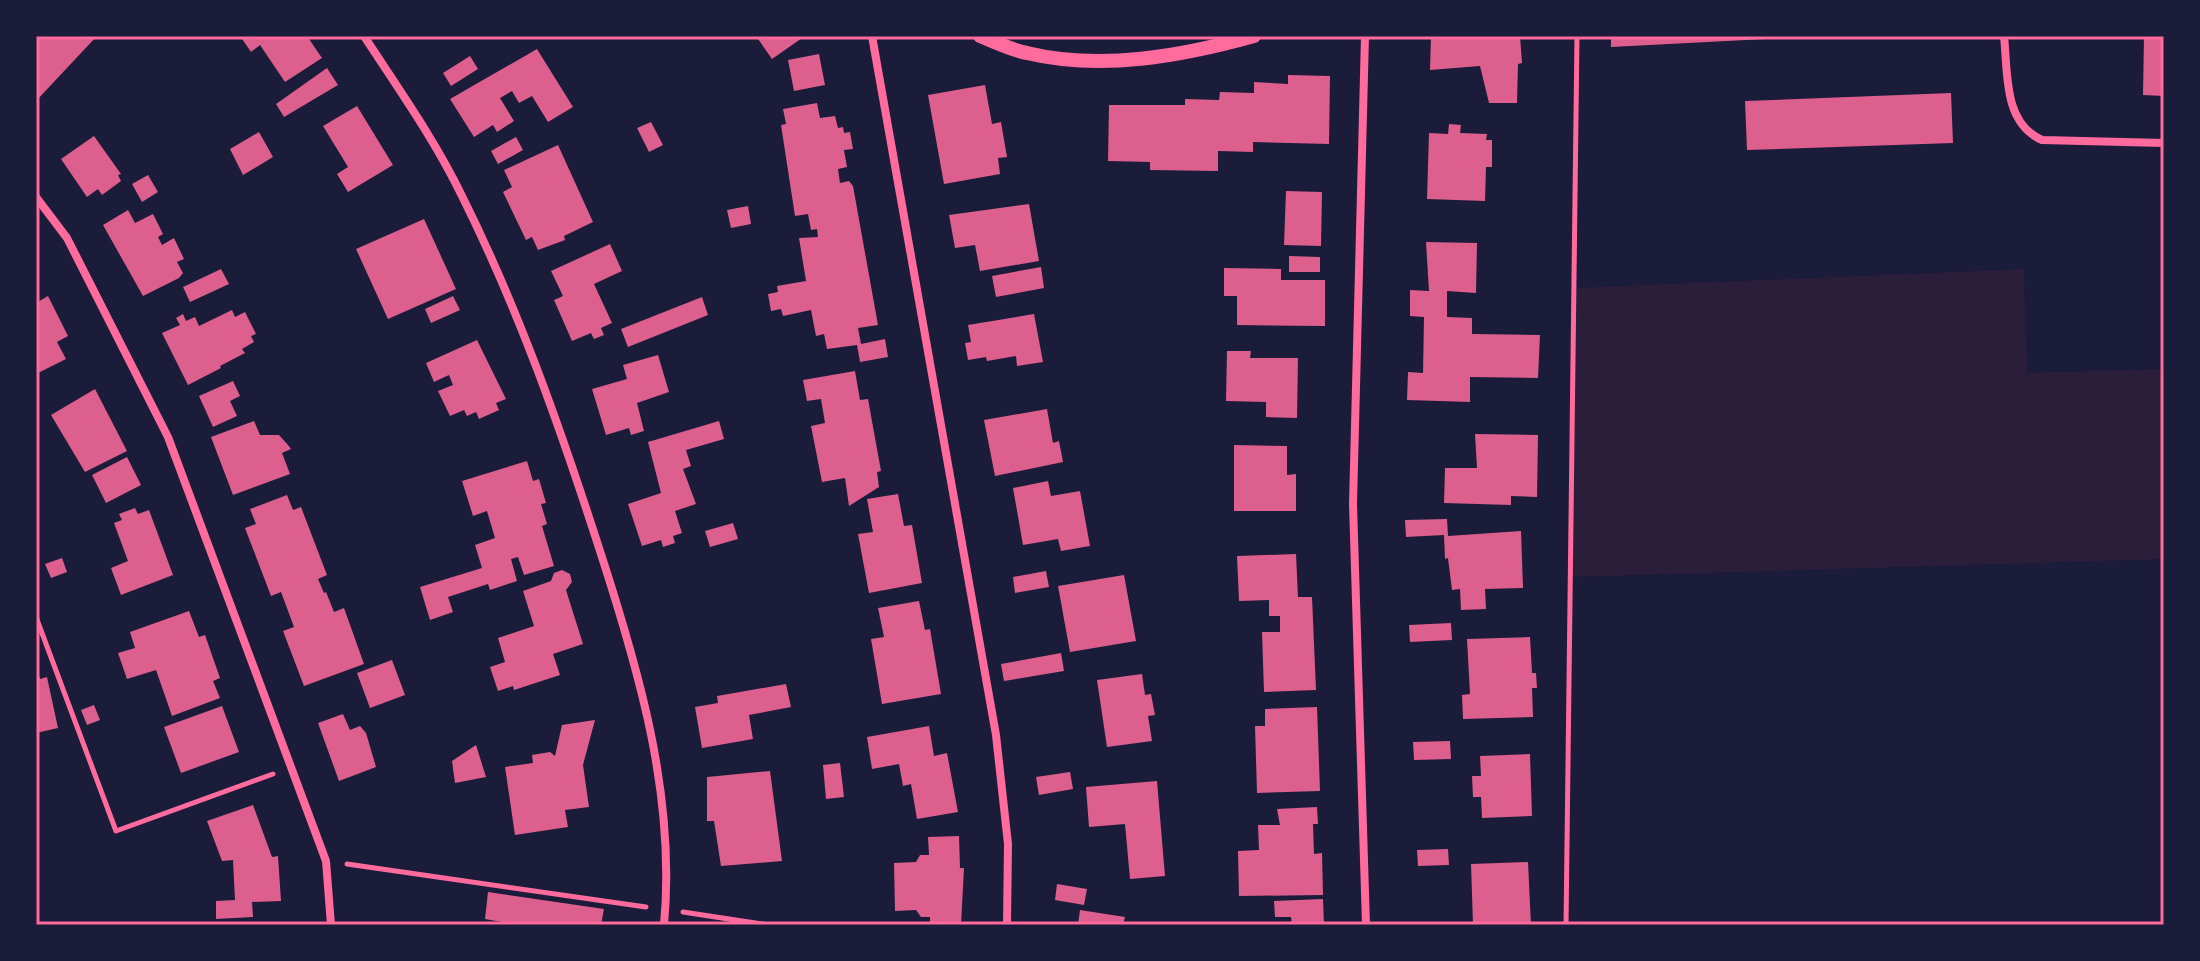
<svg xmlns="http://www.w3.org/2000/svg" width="2200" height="961" font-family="'Roboto Condensed',sans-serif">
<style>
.green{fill:#2a1e3b}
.building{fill:#dd5f8e}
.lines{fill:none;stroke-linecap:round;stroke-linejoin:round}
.path{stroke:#ff6b9d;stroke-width:5}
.minor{stroke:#ff6b9d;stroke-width:8}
.tertiary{stroke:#ff6b9d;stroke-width:14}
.neatline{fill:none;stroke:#ff6b9d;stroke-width:3}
</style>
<rect width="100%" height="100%" fill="#1b1b3a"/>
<path class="green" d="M2024,269L2027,373L2164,369V559L1571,577L1574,288Z"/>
<path class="building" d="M36,36H97L36,101Z
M240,36H307L322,58L285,82L260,45L251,52Z
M756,36H805L772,59Z
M1431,36H1520L1522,63L1518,64L1517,103H1489L1480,66L1430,70Z
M1611,36H1787V38L1611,47Z
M2144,36H2164V96L2143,95Z
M537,49L573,107L548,122L532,96L519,103L512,91L500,98L514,121L497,132L493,125L474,137L450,99Z
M819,54L825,85L794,91L788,60Z
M470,56L478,69L451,86L443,73Z
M327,68L338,85L284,117L276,104Z
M1288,75L1330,76L1329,144L1253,142V152L1218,151V171L1150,170V162L1108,161L1109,105H1185V99L1219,100L1220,92L1254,93V82L1288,84Z
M985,85L992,124L1001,122L1007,157L998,158L1000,174L944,184L928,95Z
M1951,93L1953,143L1747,150L1745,101Z
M817,103L820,118L835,116L838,128L843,127L844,133L850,132L853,149L844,150L847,167L838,169L840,183L849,181L853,186L878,325L858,328L861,344L885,339L888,357L860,362L857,345L827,349L824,334L816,336L811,310L783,316L781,309L771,311L768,294L778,292L777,286L806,281L799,238L818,237L817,229L811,230L808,214L795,216L781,125L786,124L783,109Z
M357,106L393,165L348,192L337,174L348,167L323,126Z
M651,122L663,145L649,152L637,128Z
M1449,124L1461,125L1460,133L1487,134L1486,140H1492V167H1486L1485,201L1427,199L1429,133L1448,134Z
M259,132L273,157L243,175L230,149Z
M94,136L121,174L118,175L121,181L102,195L98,189L87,197L61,159Z
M516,137L523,150L498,164L491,151Z
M558,145L593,222L564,236L565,240L538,250L532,237L526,240L503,192L512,187L504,170Z
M148,175L158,192L142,202L132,184Z
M1286,191L1322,192L1321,246L1284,245Z
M1029,204L1039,261L980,271L975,245L955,248L949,215Z
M748,206L751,224L731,228L727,210Z
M128,210L135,223L153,214L163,234L158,237L162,245L174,238L184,259L177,262L183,273L179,278L143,296L103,225Z
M424,219L456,289L388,319L356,249Z
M1426,242L1477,243L1476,293L1447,291V317L1472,318V334L1540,335L1538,378L1470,377V402L1407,400L1408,372L1423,373L1424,317L1410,316V290L1429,291Z
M610,244L622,271L594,284L612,323L601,328L604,335L594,339L591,333L572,341L554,300L563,296L551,271Z
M1289,256L1320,257V272H1289Z
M1041,267L1044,288L996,297L992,276Z
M1224,268L1281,269V280H1325V326L1237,325V296H1224Z
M221,269L229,284L190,302L183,287Z
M48,296L68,336L57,342L66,359L36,374V303Z
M453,296L460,310L431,323L425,309Z
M702,297L708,315L628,347L621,329Z
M232,310L235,317L245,312L256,334L251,336L254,342L242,349L245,353L220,366L221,368L188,385L162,333L180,325L176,318L183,314L186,321L195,317L199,326Z
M1034,314L1043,362L1017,366L1016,356L987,361L986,357L968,360L965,343L971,342L968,325Z
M477,340L506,399L496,403L499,410L479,419L476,412L467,416L464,410L450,416L438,391L453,385L449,375L434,382L426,363Z
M1227,351H1251L1250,358H1298L1297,418L1266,417V402L1226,401Z
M658,355L669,392L637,403L644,431L631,435L629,428L606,435L592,389L627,379L623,365Z
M855,371L860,400L868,399L881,471L877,472L879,487L849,506L845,478L822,482L811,426L825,423L821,399L807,401L803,380Z
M233,381L240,396L230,401L237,416L213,427L199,396Z
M95,389L127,451L85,472L51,415Z
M1047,409L1053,443L1059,441L1063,462L995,476L984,420Z
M254,421L260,435H279L288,445L291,449L282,453L290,474L233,495L211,437Z
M719,421L724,439L686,450L691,466L683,469L696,504L675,511L682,533L673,536L675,543L663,547L661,540L642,546L628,504L661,493L648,442Z
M1475,434L1538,435L1537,497L1511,496V505L1444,503L1445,468H1477Z
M1234,445L1287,446V475L1296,474V511H1234Z
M127,457L141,485L106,503L92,475Z
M527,461L533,481L539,479L546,503L541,504L547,524L542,526L554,566L524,575L518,557L511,559L517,581L490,590L488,584L448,597L453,612L430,620L420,587L482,568L475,545L495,538L487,511L473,516L462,481Z
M1048,481L1051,496L1080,491L1090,546L1061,551L1058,539L1023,545L1013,488Z
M898,494L904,526L912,525L922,583L869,593L858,534L873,532L867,499Z
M287,495L293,510L301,507L327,575L318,579L324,593L326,592L334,612L344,608L364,664L304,686L283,631L294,627L281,592L271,596L245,528L256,524L250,509Z
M135,508L138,514L149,510L173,575L121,595L111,568L128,561L114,523L122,520L119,514Z
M1447,519L1448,536L1521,531L1523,588L1485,589L1486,609L1461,610L1460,589L1452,590L1448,558L1445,559L1444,535L1406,537L1405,520Z
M733,523L738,539L710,547L705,531Z
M1296,554L1298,597H1312L1316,690L1264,692L1262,632H1280V616H1269V600L1239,601L1237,556Z
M62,558L67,572L51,578L45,564Z
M562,570L570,574L572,582L566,590L583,644L553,654L560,675L514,690L513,686L498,691L490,667L505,662L498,638L534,626L523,591L551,581L554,573Z
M1046,571L1049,587L1015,593L1013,577Z
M1124,575L1136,641L1070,652L1058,586Z
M919,601L925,630L930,629L941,694L882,704L871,639L884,637L878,608Z
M189,611L199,637L205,635L220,678L213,681L220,698L172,716L156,670L127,679L118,653L135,648L130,632Z
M1451,623L1452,640L1410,642L1409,625Z
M1530,637L1532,673H1536L1537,688H1532L1533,717L1463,719L1462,695L1470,694L1467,639Z
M1061,653L1064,671L1004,681L1001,664Z
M392,660L405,695L370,708L357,673Z
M37,668L40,679L47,677L58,728L36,733Z
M1142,674L1145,695L1151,694L1155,715L1148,716L1152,741L1107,747L1097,680Z
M786,684L791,707L749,715L753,739L702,748L695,707L718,703L717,696Z
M94,705L100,720L87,725L81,710Z
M222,706L239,752L181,773L164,727Z
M1317,707L1320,791L1257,793L1255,726H1265V709Z
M343,714L350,730L360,726L366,733L376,767L339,781L318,723Z
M595,720L583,765L589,807L565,810L568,827L515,835L505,767L533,763L532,755L550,752L555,756L562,725Z
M929,726L934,756L947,753L958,812L917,819L911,784L903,786L899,764L872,769L867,737Z
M1450,741L1451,759L1414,760L1413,742Z
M476,745L486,777L455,783L452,761Z
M1530,754L1532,816L1482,818L1481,797H1473L1472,776H1481L1480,756Z
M840,763L844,797L826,799L823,765Z
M770,771L782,861L721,866L714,821H707V777Z
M1070,772L1073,789L1039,795L1036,777Z
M1157,781L1165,876L1130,879L1125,824L1089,827L1086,787Z
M253,805L272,857L278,856L281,901L252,902L253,917L216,919V901L235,900L233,860L222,861L207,821Z
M1317,807L1318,824H1313L1314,854L1322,853L1323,895L1239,896L1238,851L1259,850L1258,825H1280L1277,809Z
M959,836L960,868H964L961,925H930V917H921L916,910L895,911L894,863L916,862L920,855H929L928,837Z
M1448,849L1449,865L1418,866L1417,850Z
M1528,862L1531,925H1473L1471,864Z
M1057,884L1087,889L1084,905L1055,900Z
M488,892L604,909L601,925H519L485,919Z
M1323,899L1324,925H1292L1291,917H1275L1274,901Z
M1080,910L1125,917L1123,925H1078Z"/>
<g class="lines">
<path class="path" d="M36,617L116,831L273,774
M347,864L646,907
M683,912L768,925
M1566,925L1577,36"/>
<path class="minor" d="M364,36C398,88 435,140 462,196C519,310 561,430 600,551C639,671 676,797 664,925
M872,36L996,735L1008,844L1007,925
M1365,36L1353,504L1366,925
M2004,36C2008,73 2003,123 2042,140L2164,143
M36,197L67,238L168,437L326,861L331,925"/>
<path class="tertiary" d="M980,36C995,42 1011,50 1027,53C1101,71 1182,56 1254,36"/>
</g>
<rect width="2200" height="961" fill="none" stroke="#1b1b3a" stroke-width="76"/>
<rect x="38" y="38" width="2124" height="885" class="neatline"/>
</svg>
